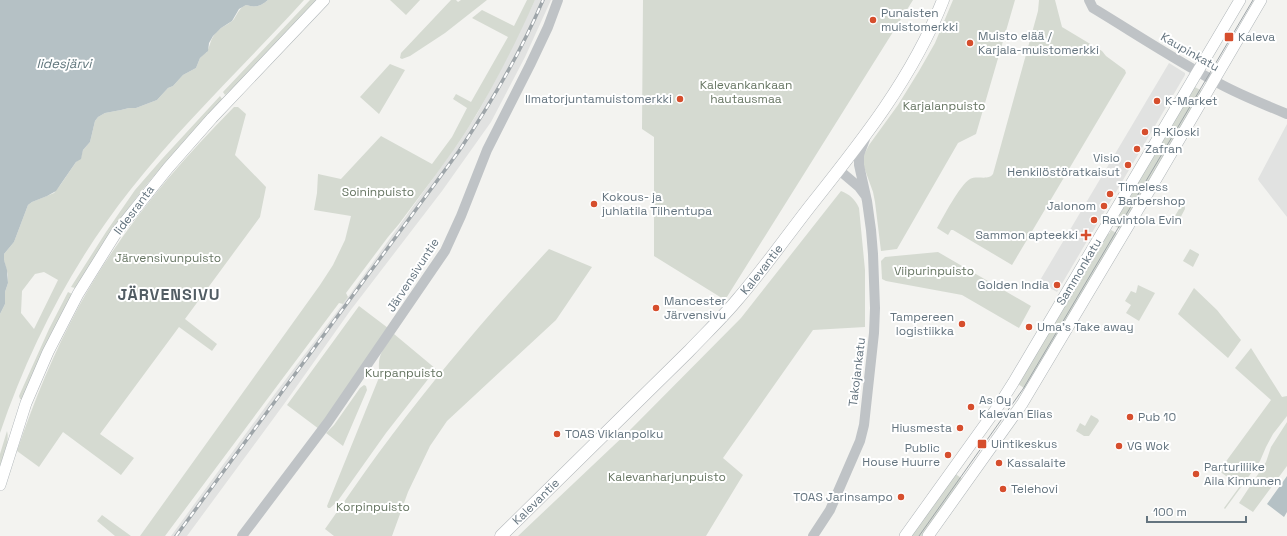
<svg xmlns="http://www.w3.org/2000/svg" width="1287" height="536" font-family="'Space Grotesk',sans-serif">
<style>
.built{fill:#e1e2e1}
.green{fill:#d5dad1;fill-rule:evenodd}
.water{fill:#b5c1c5}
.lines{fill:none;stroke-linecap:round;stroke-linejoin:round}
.secondary-casing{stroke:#afb5b8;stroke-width:12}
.primary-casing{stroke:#b0b5b8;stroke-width:13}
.tertiary{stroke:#bfc3c6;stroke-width:10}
.secondary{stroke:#fff;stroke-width:11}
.primary{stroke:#fff;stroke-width:12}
.tram{stroke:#9ea5a9;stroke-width:1}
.rail-casing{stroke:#9ea5a9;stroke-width:3.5}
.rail{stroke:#fff;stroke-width:2;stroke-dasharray:6;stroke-linecap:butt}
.poi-dot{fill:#d64e2d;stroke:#fff;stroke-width:1.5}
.labels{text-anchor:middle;stroke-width:4;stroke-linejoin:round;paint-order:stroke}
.poi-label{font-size:12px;fill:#64747f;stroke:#fff;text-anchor:start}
.street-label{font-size:12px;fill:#64747f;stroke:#fff}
.park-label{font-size:12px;fill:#677663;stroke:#fff}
.water-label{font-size:13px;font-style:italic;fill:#60767c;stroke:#fff}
.district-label{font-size:16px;font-weight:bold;letter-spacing:1px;fill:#525d64;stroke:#fff}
</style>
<rect width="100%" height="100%" fill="#f3f3f0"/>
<path class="built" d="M535,0H551L525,57L491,122L442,191L350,311L287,400L187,536H171L277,391L348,297L459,142L477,114L495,81Z
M1169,63L1185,73V75L1057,292L1039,282Z
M1287,124V217L1259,181L1258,179Z"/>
<path class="green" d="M268,0H304C247,63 184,122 131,189C73,262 30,345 0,433V314L5,304V292L8,283V275L3,257L4,254L14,242L28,205L32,202L54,193L61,184L76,162L81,157L83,150L90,142L95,121L98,117L105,113L121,110L129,108H136L157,100L168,88L173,86L183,75L196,68L200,58L204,54L207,52C212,41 210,37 221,28C225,25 231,23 234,19C238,13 239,8 246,5C256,8 261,6 268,0ZM44,272L58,280L34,329L21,313L22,291L35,274Z
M310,0H317L247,75L225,95L223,92Z
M390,0H420L406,15Z
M451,0H456L458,2L461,0H487L445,33L410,56L402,59L400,58L401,53Z
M527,0H535C516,42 495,85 470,125C449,159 423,191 399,224L388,237L346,293L348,297L343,304L339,303L165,536H140L320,285L333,265L345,240L351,216L314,210L317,193L318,174L341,179L381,136L432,164L452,137L467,108L453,99L456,94L471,102L508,37L472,18L482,10L514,26Z
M643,0H913L725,300L654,256V137L642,129Z
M953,0H1015L976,134L958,143L897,249L881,251L875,202L873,192L864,167V155L869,145L898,105L919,71L935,43Z
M1039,0H1055L1062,27L1102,51L1106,56L1125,70L1126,73L1012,265L953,230H951L948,235L937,228C944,216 959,186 970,179C977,175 988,181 993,174L1038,11Z
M390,64L405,70L379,114L360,97Z
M1193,86L1204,92L1120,229L1111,224Z
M220,96L222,99C197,130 168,158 143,189C118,221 97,254 75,288L71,287L106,232L135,190L162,159Z
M234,107H238L246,114L235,155L266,187L260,217L185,319L217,344L212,351L179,327L100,434L134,458L121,475L63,432L39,467L17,451C34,401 54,352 79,306C121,230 174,168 234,107Z
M841,191C849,194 855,199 859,208L865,270V327L813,330L723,458L743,475L706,536H518L630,430L741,318Z
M1182,204L1185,205V209L1177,224L1172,221Z
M1111,230L1120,235L1027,390L1018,384L1106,232L1109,234Z
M549,249L592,267L556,320L447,421L430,446L408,492L392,536H334L325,529C347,498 369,465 392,435C441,370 494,308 549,249Z
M1190,249L1199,254V255L1193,267L1183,261Z
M938,252L1031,306L1019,328L962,295L886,281L882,279L881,261L885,257Z
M1138,285L1155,293L1139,321L1126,313L1131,305L1125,301L1131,291L1136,293Z
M1194,288L1217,310L1241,340L1228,358L1178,314Z
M68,292L72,294L22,399H20L19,396L49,329Z
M359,306L388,328L319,429L287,405Z
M394,334L436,369L386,433L337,502L330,508H328L327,506L380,375C376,356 383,349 394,334Z
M1251,348L1282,397L1287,396V416L1273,434L1266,447L1260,461L1225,509L1224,508L1240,486L1219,471L1271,400L1235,368Z
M364,385L366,386L367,390L343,446L326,433L334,425L360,388Z
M1091,415L1098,419L1099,421L1089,436H1084L1076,431L1080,423L1085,426Z
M1287,422V466L1253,512L1239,503L1266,462L1271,447Z
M7,431C10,441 3,457 0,467V454Z
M953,472L965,481L925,536H908Z
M102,515L131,536H115L97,521Z"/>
<path class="water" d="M0,0H268C261,6 256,8 246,5L239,9L232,21L221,28L213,36L209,43L208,51L200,58L196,68L183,75L173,86L168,88L157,100L136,108H129L121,110L105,113L98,117L95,121L90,142L83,150L81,159L76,162L56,191L47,196L32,202L28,205L14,242L4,254V260L7,270L8,283L5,292V304L0,314Z
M1287,476V512L1284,517L1267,504Z"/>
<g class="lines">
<g class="secondary-casing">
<path id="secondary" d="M0,485L26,403L48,352L78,294L116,233L168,168L212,118L324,0
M905,536L999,405L1013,383L1240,0
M928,536L1022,404L1155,181L1261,0"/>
</g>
<g class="primary-casing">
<g id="primary">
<path id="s1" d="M501,536L689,351C705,334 722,318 737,300C763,270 786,237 811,205C862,141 913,77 943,0"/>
</g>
</g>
<path class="tertiary" d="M1089,0L1093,8L1098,11C1139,36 1180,63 1222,85C1243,96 1265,105 1287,114
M839,170L859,187L865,195
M242,536L328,422L445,251L461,216L487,150L530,65L548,27L558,0
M813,536L830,510L860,441L864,425L874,333L875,308L873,254L871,230L867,201L859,165V155L865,139"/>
<use href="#secondary" class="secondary"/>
<use href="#primary" class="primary"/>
<path class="tram" d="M919,536L1023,389L1253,0"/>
<g class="rail-casing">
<path id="rail" d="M176,536L459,151C491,103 520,54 543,0"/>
</g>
<use href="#rail" class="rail"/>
</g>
<g class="poi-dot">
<circle cx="873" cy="20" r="4"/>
<rect x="1224" y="32" width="10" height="10" rx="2"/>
<circle cx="970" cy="43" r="4"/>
<circle cx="680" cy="99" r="4"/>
<circle cx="1157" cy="101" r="4"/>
<circle cx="1145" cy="132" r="4"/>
<circle cx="1137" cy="149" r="4"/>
<circle cx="1128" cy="165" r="4"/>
<circle cx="1110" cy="194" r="4"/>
<circle cx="594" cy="204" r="4"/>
<circle cx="1104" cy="206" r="4"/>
<circle cx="1094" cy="220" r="4"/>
<path d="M1084 229h4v4h4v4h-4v4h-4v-4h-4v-4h4z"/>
<circle cx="1057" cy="285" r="4"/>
<circle cx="656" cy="308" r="4"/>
<circle cx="962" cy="324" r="4"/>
<circle cx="1029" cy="327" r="4"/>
<circle cx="971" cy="407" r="4"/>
<circle cx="1130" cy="417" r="4"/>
<circle cx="960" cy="428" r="4"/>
<circle cx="557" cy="434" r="4"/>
<rect x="977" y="439" width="10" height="10" rx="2"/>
<circle cx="1119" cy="446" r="4"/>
<circle cx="948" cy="455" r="4"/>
<circle cx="999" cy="463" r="4"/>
<circle cx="1196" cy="474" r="4"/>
<circle cx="1003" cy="489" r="4"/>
<circle cx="901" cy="497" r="4"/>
</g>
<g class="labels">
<g class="poi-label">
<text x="881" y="17">Punaisten<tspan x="881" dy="14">muistomerkki</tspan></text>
<text x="978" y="40">Muisto elää /<tspan x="978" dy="14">Karjala-muistomerkki</tspan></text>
<text x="1238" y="41">Kaleva</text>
<text x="672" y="103" text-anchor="end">Ilmatorjuntamuistomerkki</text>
<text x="1165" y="105">K-Market</text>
<text x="1153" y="136">R-Kioski</text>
<text x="1145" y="153">Zafran</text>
<text x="1120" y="162" text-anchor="end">Visio<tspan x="1120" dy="14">Henkilöstöratkaisut</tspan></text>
<text x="1118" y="191">Timeless<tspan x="1118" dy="14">Barbershop</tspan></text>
<text x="602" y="201">Kokous- ja<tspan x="602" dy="14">juhlatila Tilhentupa</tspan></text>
<text x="1096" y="210" text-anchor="end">Jalonom</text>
<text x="1102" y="224">Ravintola Evin</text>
<text x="1078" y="239" text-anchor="end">Sammon apteekki</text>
<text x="1049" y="289" text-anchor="end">Golden India</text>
<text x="664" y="305">Mancester<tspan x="664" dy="14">Järvensivu</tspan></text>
<text x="954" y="321" text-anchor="end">Tampereen<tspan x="954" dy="14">logistiikka</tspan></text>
<text x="1037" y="331">Uma's Take away</text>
<text x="979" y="404">As Oy<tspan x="979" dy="14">Kalevan Elias</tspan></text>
<text x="1138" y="421">Pub 10</text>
<text x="952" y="432" text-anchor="end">Hiusmesta</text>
<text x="565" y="438">TOAS Viklanpolku</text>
<text x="991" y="448">Uintikeskus</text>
<text x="1127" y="450">VG Wok</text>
<text x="940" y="452" text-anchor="end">Public<tspan x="940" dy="14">House Huurre</tspan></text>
<text x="1007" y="467">Kassalaite</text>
<text x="1204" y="471">Parturiliike<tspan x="1204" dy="14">Aila Kinnunen</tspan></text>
<text x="1011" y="493">Telehovi</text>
<text x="893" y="501" text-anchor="end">TOAS Jarinsampo</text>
</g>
<g class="street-label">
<text transform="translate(1190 52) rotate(30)" y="4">Kaupinkatu</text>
<text transform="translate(134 210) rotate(-53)" y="4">Iidesranta</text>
<text dy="4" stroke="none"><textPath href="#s1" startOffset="373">Kalevantie</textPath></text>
<text transform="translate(1079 272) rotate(-59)" y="4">Sammonkatu</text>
<text transform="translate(413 275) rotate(-57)" y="4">Järvensivuntie</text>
<text transform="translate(857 372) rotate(-83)" y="4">Takojankatu</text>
<text dy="4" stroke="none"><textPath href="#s1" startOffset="49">Kalevantie</textPath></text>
</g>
<g class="park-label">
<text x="746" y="89">Kalevankankaan<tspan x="746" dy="14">hautausmaa</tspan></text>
<text x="944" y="110">Karjalanpuisto</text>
<text x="378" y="196">Soininpuisto</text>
<text x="168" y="262">Järvensivunpuisto</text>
<text x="934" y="275">Viipurinpuisto</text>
<text x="404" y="377">Kurpanpuisto</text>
<text x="667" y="481">Kalevanharjunpuisto</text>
<text x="373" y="511">Korpinpuisto</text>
</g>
<g class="water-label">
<text x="64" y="68">Iidesjärvi</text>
</g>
<g class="district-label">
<text x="169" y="300">JÄRVENSIVU</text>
</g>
</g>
<path d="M1147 516v6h99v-6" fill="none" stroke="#64747f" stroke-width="2"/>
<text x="1153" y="516" font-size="12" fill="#64747f" stroke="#ffffff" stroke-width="3" paint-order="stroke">100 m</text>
</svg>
